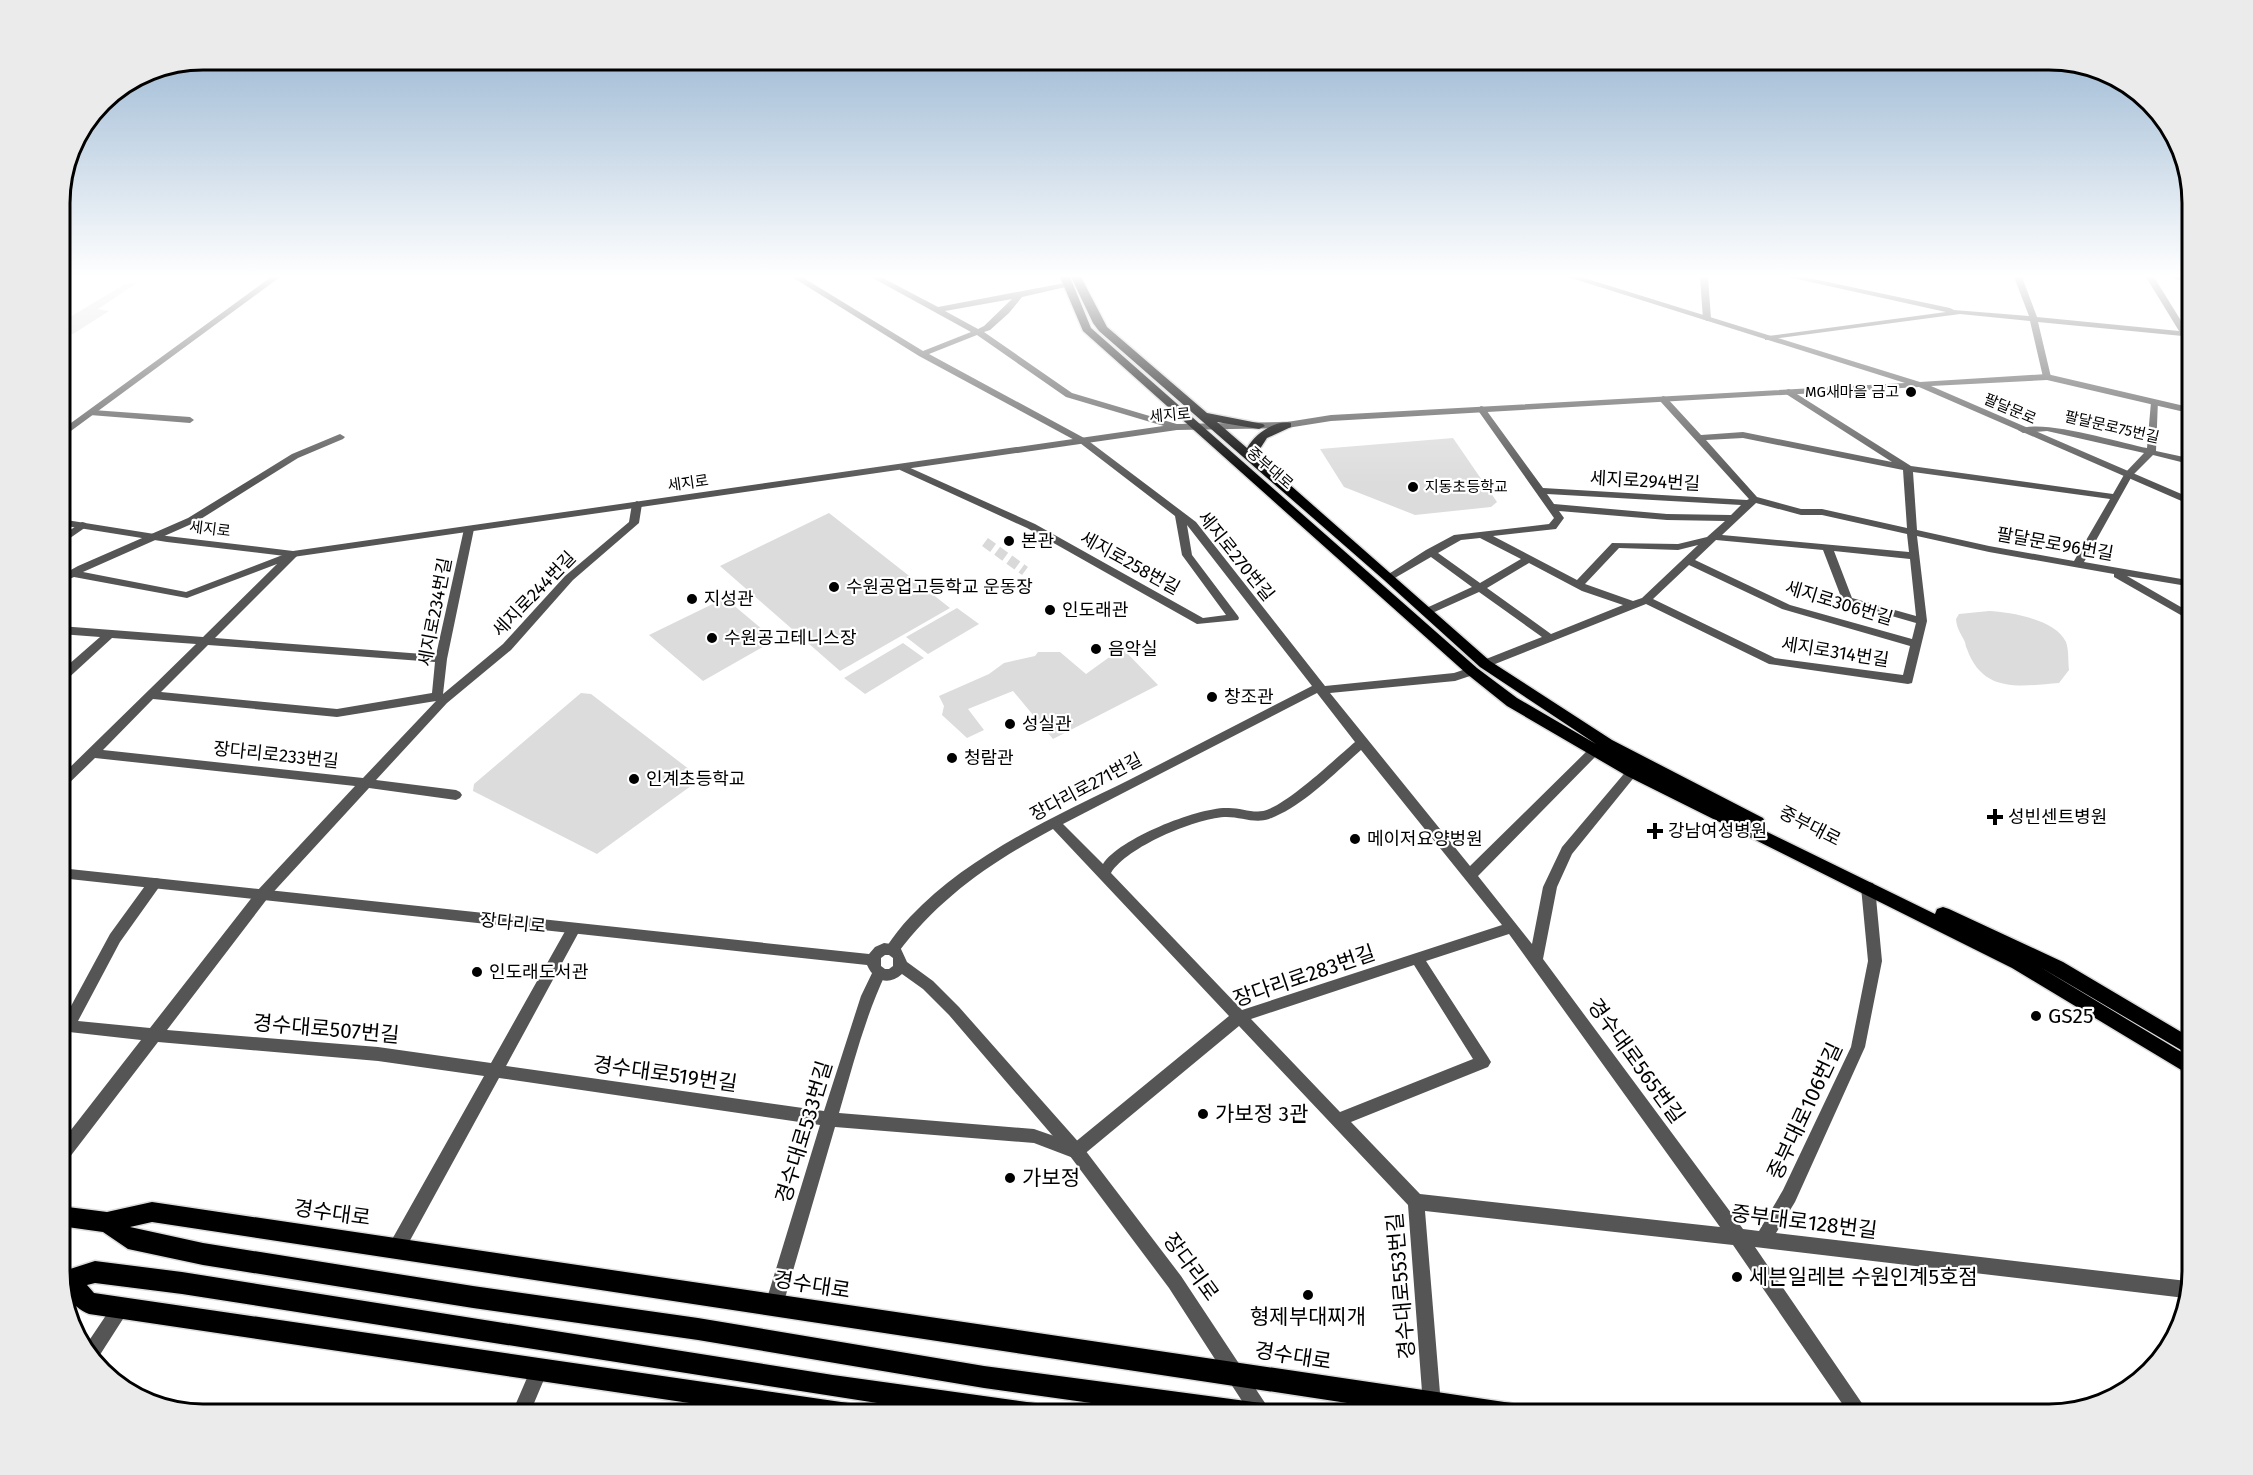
<svg xmlns="http://www.w3.org/2000/svg" width="2253" height="1475" font-family="'Fira Sans','Noto Sans KR',sans-serif">
<style>
.green{fill:#dcdcdc}
.lines{fill:none;stroke-linecap:round;stroke-linejoin:round}
.minor-tunnel{stroke:#d9d9d9;stroke-width:10;stroke-dasharray:10 5;stroke-linecap:butt}
.primary-casing{stroke:#dbdbdb;stroke-width:3}
.minor{fill:#555;fill-rule:evenodd}
.tertiary{fill:#555;fill-rule:evenodd}
.primary{fill:#000;fill-rule:evenodd}
.poi-dot{fill:#000;stroke:#fff;stroke-width:2}
.labels{text-anchor:middle;stroke-width:4.5;stroke-linejoin:round;paint-order:stroke}
.far-poi-label{font-size:15px;fill:#000;stroke:#fff;text-anchor:end}
.far-street-label{font-size:15px;fill:#000;stroke:#fff}
.street-label{font-size:18px;fill:#000;stroke:#fff}
.poi-label{font-size:18px;fill:#000;stroke:#fff;text-anchor:start}
.near-street-label{font-size:21px;fill:#000;stroke:#fff}
.near-poi-label{font-size:21px;fill:#000;stroke:#fff;text-anchor:start}
.rim{fill:none;stroke:#000;stroke-width:3}
</style>
<rect width="100%" height="100%" fill="#fff"/>
<path class="green" d="M137,283L98,309L109,311L73,334L60,333V323L125,284Z
M1453,438L1497,502L1491,507L1415,515L1344,487L1320,449Z
M829,513L950,608L840,671L720,566Z
M725,598L775,640L703,681L649,635Z
M957,608L979,624L928,654L906,637Z
M1989,611C2010,612 2055,619 2066,642C2069,650 2068,662 2069,670L2059,683C2021,686 1983,694 1967,649C1965,646 1966,643 1964,640C1960,632 1957,629 1956,619L1959,614Z
M903,643L924,658L865,694L844,678Z
M1122,648L1158,685L1053,739L1013,691L968,709L984,730L967,738L942,715L944,706L939,696L989,674L1004,663L1035,656L1038,652H1060L1086,674Z
M581,693L591,694L694,773L695,783L597,854L473,791L474,784Z"/>
<g class="lines">
<path class="minor-tunnel" d="M985,542L1025,571"/>
<g class="primary-casing">
<path id="primary" d="M1060,277H1070L1091,328L1477,668L1517,698L1596,744L1480,667L1384,580L1099,331L1093,323L1071,277H1081L1107,327L1207,413L1263,424L1265,426L1259,429L1217,422L1247,448C1255,434 1274,420 1291,423V427L1267,438L1256,455L1490,661L1612,740L1763,818L1765,822L1759,828L1935,914L1937,909L1943,907L1949,909L2063,962L2193,1039V1057L2040,967L2193,1059V1077L2012,968L1627,776L1507,706L1467,674L1083,331Z
M152,1202L1511,1403L1519,1407L1523,1415H1426L152,1222L130,1227L203,1243L473,1286L698,1318L984,1366L1261,1403L1269,1407L1273,1415H1177L984,1388L698,1340L473,1308L203,1265L128,1249L103,1232L60,1226V1206L107,1212Z
M95,1261L182,1272L833,1375L1034,1403L1042,1407L1046,1415H954L182,1294L95,1283L87,1285L94,1293L848,1403L856,1407L860,1415H770L89,1314C70,1306 60,1289 60,1269L67,1270Z"/>
</g>
<path class="minor" d="M792,277H802L923,351L971,332L871,277H881L938,307L1070,282V286L1022,297L1009,313L990,330L984,332L1072,393L1180,425V429H1174L1066,397L977,335L929,354L1086,439L1196,522L1325,686L1454,673L1472,667L1476,668L1478,671L1476,674L1455,681L1330,693L1470,866L1590,748H1598L1600,751L1598,754L1478,876L1532,944L1543,887L1562,847L1628,769H1636L1638,772L1636,775L1572,854L1557,887L1543,959L1743,1229L1759,1231L1783,1190L1851,1047L1868,961L1861,887L1863,883L1868,882L1873,883L1875,887L1882,961L1865,1047L1795,1202L1776,1233L2187,1281L2190,1282L2185,1298L1755,1247L1870,1415H1850L1733,1245L1425,1211L1441,1405L1439,1412L1432,1414L1425,1412L1423,1405L1408,1205L1239,1026L1082,1156L1076,1159L1034,1143L835,1127L783,1305L780,1311L774,1314L768,1311L765,1305L820,1125L499,1078L402,1255L396,1257L390,1255L388,1249L390,1243L484,1076L378,1061L158,1042L66,1162L60,1164V1144L141,1040L60,1031V1019H64L110,934L150,879L155,878L160,879L162,883L120,942L78,1021L150,1028L257,891L355,786L95,758L64,788L60,789V777L196,644L112,638L64,682L60,683V672L100,637L60,634V626L203,637L277,564L187,598L74,577L60,583V576L78,566L188,518L292,454L340,434L345,437L343,439L298,458L196,522L83,572L186,592L293,551L297,552V556L215,638L436,655L464,529L465,527H473L474,529L447,659L443,694L503,644L565,576L629,522L632,504L637,501L642,504L639,523L573,580L511,650L447,703L376,780L456,790L460,792L462,795L460,798L456,800L369,788L267,899L167,1030L378,1047L491,1063L568,926L573,924L578,926L580,930L506,1066L824,1111L861,996L874,969L879,967L884,969L886,973C865,1017 853,1065 839,1113L1034,1129L1074,1143L1229,1016L1053,829C990,863 940,897 897,954L892,956L887,954L885,950L887,946C894,936 901,926 910,917C970,854 1052,818 1129,780C1190,749 1251,717 1312,686L1187,525L1192,555L1238,616L1239,618L1238,620L1197,624L1027,528L900,470V466H906L1035,524L1203,618L1226,615L1182,555L1175,516L1080,443L919,356ZM1012,299L984,326L978,329L945,311ZM208,645L435,662L432,693L337,709L161,692ZM1317,693L1355,742C1335,759 1286,806 1263,811C1251,813 1238,807 1226,808C1196,808 1119,839 1103,864L1063,824ZM153,699L337,717L436,701L363,778L103,750ZM1361,750L1502,925L1242,1010L1111,873C1127,847 1194,819 1224,817C1239,816 1254,824 1269,819C1302,807 1335,773 1361,750ZM1509,934L1720,1227L1420,1194L1351,1122L1488,1067L1491,1062L1488,1057L1426,961ZM1414,965L1473,1059L1340,1112L1251,1019Z
M1700,277H1708L1711,319L1707,321L1703,319Z
M1788,277H1804L1950,308L1954,310L2029,316L2014,277H2022L2037,317L2179,331L2146,277H2154L2188,332L2193,333V337L2038,322L2051,377L2047,380L2043,377L2030,321L1960,314L1765,340V336H1768L1946,312Z
M2174,277L2193,278V282L2175,279Z
M1789,389L1911,466L2113,494L2125,473L2144,453L2047,431L2023,433L2018,430C2038,417 2121,443 2147,448L2151,402L2158,400L2156,451L2193,459V465L2153,455L2132,476L2084,562L2193,581V587L2127,576L2193,614V622L2114,577V574L1989,552L1917,536L1927,621L1912,683L1908,684L1769,664L1646,604L1485,668L1479,664L1481,661L1542,637L1479,592L1430,614H1422L1421,612L1422,610L1472,587L1431,557L1393,579L1389,580L1384,577L1426,550L1454,535L1549,524L1554,518L1477,409L1481,406L1484,407L1543,488L1747,500L1749,499L1660,401L1659,399L1663,396L1666,397L1701,435L1743,432L1892,462L1786,394V390ZM1743,438L1903,470L1907,528L1822,509H1801L1757,497L1706,440ZM1913,472L2110,499L2074,561L1989,546L1917,530ZM1547,494L1741,505L1731,515L1667,514L1554,504ZM1756,503L1801,515H1822L1907,534L1909,552L1722,535ZM1559,511L1667,520L1725,521L1707,537L1678,544L1612,543L1577,580L1493,536L1556,529L1564,518ZM1480,538L1521,559L1480,583L1438,553L1461,540ZM1716,540L1823,550L1843,602L1916,623L1912,639L1790,605L1695,560ZM1698,545L1642,598L1633,601L1585,584L1619,548L1678,550ZM1834,551L1910,559L1916,616L1852,598ZM1529,563L1582,591L1623,605L1551,634L1487,588ZM1689,565L1782,609L1910,646L1903,675L1775,658L1653,599Z
M93,410L190,417L194,420L190,423L90,415V411Z
M82,522L86,523V527L60,545V537Z
M121,1299L127,1302L130,1308L96,1361L84,1348L115,1302Z
M539,1361L545,1364L548,1370L529,1415H511L533,1364Z"/>
<path class="tertiary" d="M271,277H280L60,439V431Z
M1568,277H1581L1920,382L2047,374L2193,408V414L2047,380L1931,386L2193,499V506L1919,387L1331,421L1287,428L1177,430L293,557L167,542L60,525V519L167,536L293,551L1177,424L1287,422L1331,415L1905,383Z
M60,868L869,954L875,947L884,943L891,944L901,949L907,962L933,981L959,1007L1082,1146L1181,1276L1267,1406L1268,1415H1251L1169,1288L1070,1156L949,1015L923,989L902,974C889,986 874,981 867,965L60,878ZM885,955H889L893,958V966L889,969H885L881,966V958Z"/>
<use href="#primary" class="primary"/>
</g>
<linearGradient id="sky" x2="0" y2="1"><stop stop-color="#8cadcc"/><stop offset="0.57" stop-color="#fff"/><stop offset="1" stop-color="#fff" stop-opacity="0"/></linearGradient>
<rect width="2253" height="484" fill="url(#sky)"/>
<g class="poi-dot">
<circle cx="1911" cy="392" r="6"/>
<circle cx="1413" cy="487" r="6"/>
<circle cx="1009" cy="541" r="6"/>
<circle cx="834" cy="587" r="6"/>
<circle cx="692" cy="599" r="6"/>
<circle cx="1050" cy="610" r="6"/>
<circle cx="712" cy="638" r="6"/>
<circle cx="1096" cy="649" r="6"/>
<circle cx="1212" cy="697" r="6"/>
<circle cx="1010" cy="724" r="6"/>
<circle cx="952" cy="758" r="6"/>
<circle cx="634" cy="779" r="6"/>
<path d="M1992 808h6v6h6v6h-6v6h-6v-6h-6v-6h6z"/>
<path d="M1652 822h6v6h6v6h-6v6h-6v-6h-6v-6h6z"/>
<circle cx="1355" cy="839" r="6"/>
<circle cx="477" cy="972" r="6"/>
<circle cx="2036" cy="1016" r="6"/>
<circle cx="1203" cy="1114" r="6"/>
<circle cx="1010" cy="1178" r="6"/>
<circle cx="1737" cy="1277" r="6"/>
<circle cx="1308" cy="1295" r="6"/>
</g>
<g class="labels">
<g class="far-poi-label">
<text x="1899" y="397">MG새마을 금고</text>
<text x="1425" y="492" text-anchor="start">지동초등학교</text>
</g>
<g class="far-street-label">
<text transform="translate(2010 409) rotate(23)" y="5">팔달문로</text>
<text transform="translate(1170 415) rotate(-5)" y="5">세지로</text>
<text transform="translate(2112 427) rotate(13)" y="5">팔달문로75번길</text>
<text transform="translate(1270 468) rotate(41)" y="5">중부대로</text>
<text transform="translate(688 483) rotate(-8)" y="5">세지로</text>
<text transform="translate(210 529) rotate(7)" y="5">세지로</text>
</g>
<g class="street-label">
<text transform="translate(1645 481) rotate(3)" y="6">세지로294번길</text>
<text transform="translate(2055 544) rotate(10)" y="6">팔달문로96번길</text>
<text transform="translate(1236 556) rotate(51)" y="6">세지로270번길</text>
<text transform="translate(1130 563) rotate(29)" y="6">세지로258번길</text>
<text transform="translate(534 594) rotate(-46)" y="6">세지로244번길</text>
<text transform="translate(1839 603) rotate(17)" y="6">세지로306번길</text>
<text transform="translate(435 612) rotate(-79)" y="6">세지로234번길</text>
<text transform="translate(1835 652) rotate(9)" y="6">세지로314번길</text>
<text transform="translate(276 755) rotate(6)" y="6">장다리로233번길</text>
<text transform="translate(1086 787) rotate(-28)" y="6">장다리로271번길</text>
<text transform="translate(1810 826) rotate(27)" y="6">중부대로</text>
<text transform="translate(513 923) rotate(6)" y="6">장다리로</text>
</g>
<g class="poi-label">
<text x="1021" y="547">본관</text>
<text x="846" y="593">수원공업고등학교 운동장</text>
<text x="704" y="605">지성관</text>
<text x="1062" y="616">인도래관</text>
<text x="724" y="644">수원공고테니스장</text>
<text x="1108" y="655">음악실</text>
<text x="1224" y="703">창조관</text>
<text x="1022" y="730">성실관</text>
<text x="964" y="764">청람관</text>
<text x="646" y="785">인계초등학교</text>
<text x="2008" y="823">성빈센트병원</text>
<text x="1668" y="837">강남여성병원</text>
<text x="1367" y="845">메이저요양벙원</text>
<text x="489" y="978">인도래도서관</text>
</g>
<g class="near-street-label">
<text transform="translate(1304 976) rotate(-19)" y="7">장다리로283번길</text>
<text transform="translate(326 1029) rotate(5)" y="7">경수대로507번길</text>
<text transform="translate(1636 1061) rotate(54)" y="7">경수대로565번길</text>
<text transform="translate(665 1074) rotate(8)" y="7">경수대로519번길</text>
<text transform="translate(1805 1111) rotate(-65)" y="7">중부대로106번길</text>
<text transform="translate(804 1132) rotate(-73)" y="7">경수대로533번길</text>
<text transform="translate(332 1213) rotate(8)" y="7">경수대로</text>
<text transform="translate(1804 1222) rotate(7)" y="7">중부대로128번길</text>
<text transform="translate(1191 1267) rotate(54)" y="7">장다리로</text>
<text transform="translate(812 1285) rotate(9)" y="7">경수대로</text>
<text transform="translate(1401 1286) rotate(-95)" y="7">경수대로553번길</text>
<text transform="translate(1293 1356) rotate(9)" y="7">경수대로</text>
</g>
<g class="near-poi-label">
<text x="2048" y="1023">GS25</text>
<text x="1215" y="1121">가보정 3관</text>
<text x="1022" y="1185">가보정</text>
<text x="1749" y="1284">세븐일레븐 수원인계5호점</text>
<text x="1308" y="1324" text-anchor="middle">형제부대찌개</text>
</g>
</g>
<path d="M0 0H2253V1475H0ZM203 70H2049A133 133 0 0 1 2182 203V1271A133 133 0 0 1 2049 1404H203A133 133 0 0 1 70 1271V203A133 133 0 0 1 203 70Z" fill="#ebebeb" fill-rule="evenodd"/>
<path class="rim" d="M203 70H2049A133 133 0 0 1 2182 203V1271A133 133 0 0 1 2049 1404H203A133 133 0 0 1 70 1271V203A133 133 0 0 1 203 70Z"/>
</svg>
